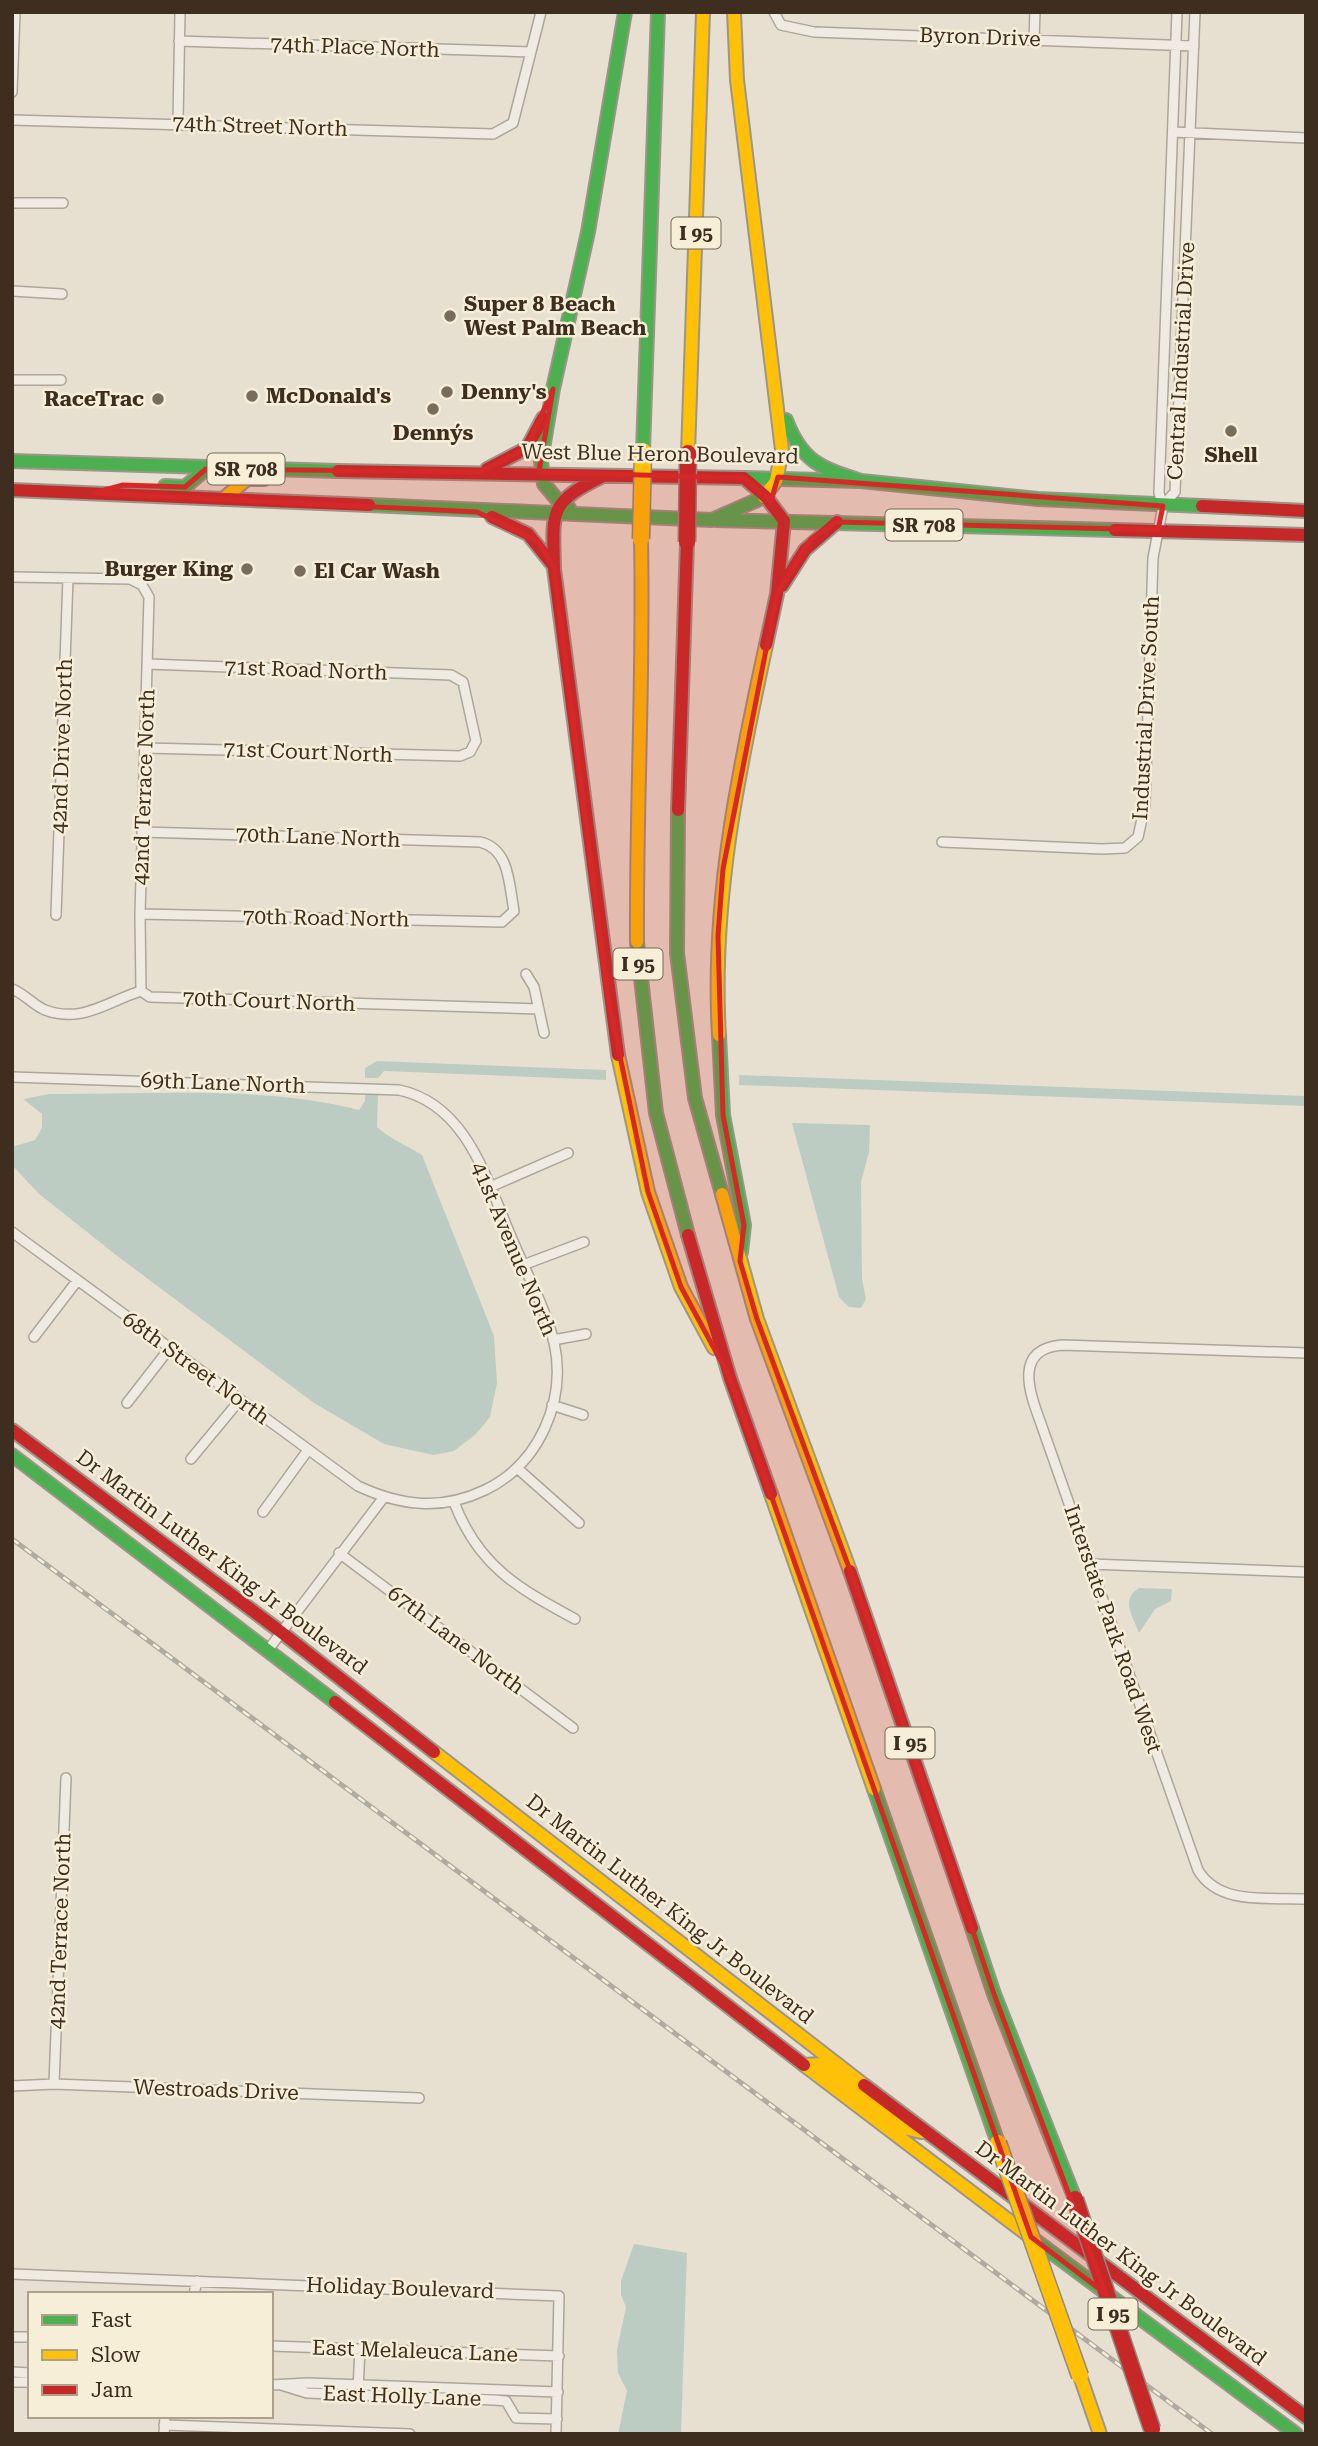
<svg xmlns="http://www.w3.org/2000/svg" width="1318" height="2446" font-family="'Roboto Serif',serif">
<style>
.water{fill:#bcccc2}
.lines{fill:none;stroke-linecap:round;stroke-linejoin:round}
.street-casing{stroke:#ada599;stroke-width:12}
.fast-casing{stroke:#9c958a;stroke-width:16}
.slow-casing{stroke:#9c958a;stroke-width:16}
.jam-casing{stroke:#9c958a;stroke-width:16}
.street{stroke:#efebe3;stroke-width:9}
.fast{stroke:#4caf50;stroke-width:12}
.slow{stroke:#ffc107;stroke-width:12}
.jam{stroke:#c62828;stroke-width:12}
.rail-casing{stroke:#afaaa2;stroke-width:5}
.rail{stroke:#f7eed8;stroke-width:2.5;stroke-dasharray:8;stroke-linecap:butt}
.slow-bridge-casing{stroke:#928b80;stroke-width:19;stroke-linecap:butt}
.jam-bridge-casing{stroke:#928b80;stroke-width:19;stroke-linecap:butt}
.slow-bridge{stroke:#ffc107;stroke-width:16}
.jam-bridge{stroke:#c62828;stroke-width:16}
.marked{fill:#d62828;fill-opacity:0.2;stroke:#d62828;stroke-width:5;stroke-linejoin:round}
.poi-dot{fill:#786c5e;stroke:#f7eed8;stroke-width:2.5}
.labels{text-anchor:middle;stroke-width:5;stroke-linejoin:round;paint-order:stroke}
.shield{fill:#f7eed8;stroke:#756857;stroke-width:2}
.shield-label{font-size:19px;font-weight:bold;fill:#3d2e20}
.street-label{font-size:21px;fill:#3d2e20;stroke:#f7eed8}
.poi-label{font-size:21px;font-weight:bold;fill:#3d2e20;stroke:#f7eed8;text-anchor:start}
</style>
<rect width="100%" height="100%" fill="#e7e0d1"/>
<path class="water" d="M377,1061L606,1070V1080L384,1071L378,1078H365V1068Z
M739,1075L1306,1096V1106L739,1085Z
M49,1094C147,1095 264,1085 359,1110L365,1101V1094L378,1095L377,1127C390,1139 406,1145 422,1155L494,1336L497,1383L490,1417L476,1434L454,1451L433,1455L384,1444L314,1403L116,1255L38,1193L12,1165V1147L35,1140L42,1128V1114L23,1099Z
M792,1123L870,1125L869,1152L861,1182L862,1279L866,1299L861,1308L849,1307L839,1297Z
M1139,1588L1172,1589L1171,1601L1155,1609L1139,1633C1133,1617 1120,1599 1139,1588Z
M634,2244L687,2253L681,2434H618L627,2391L618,2373L617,2350L626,2307L621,2295V2281Z"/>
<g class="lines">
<g class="street-casing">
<path id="street" d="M774,12L781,25L814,32L1194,46
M1034,39L1035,12
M179,41L531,52
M12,92L15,12
M12,120L493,134L513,123L541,12
M178,122L180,12
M1173,132L1306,138
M12,203H63
M12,291L62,294
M12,380H61
M1164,504L1175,492L1195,12
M12,577L130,579L142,585L149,597L140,914L141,991
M145,748L460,756L470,752L476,741L463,682L451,675L148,664
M942,842L1102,849L1125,848L1138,837L1145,805L1153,558L1163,506L1159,493L1177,12
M140,914L502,922L514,911C509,885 510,849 480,842L142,832
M56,915L68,578
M526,974L534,987L544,1033
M12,989C25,994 33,1005 45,1010C82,1024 108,1001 141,991L150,997L539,1009
M12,1077L399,1090C466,1104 486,1178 510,1234C524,1269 545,1306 554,1342C567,1401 539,1464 485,1490C441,1511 401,1506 358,1486L12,1232
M490,1187L568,1153
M523,1265L584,1242
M34,1337L77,1281
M553,1340L586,1334
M1306,1353L1062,1345C1014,1349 1029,1391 1040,1421L1198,1870C1219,1906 1269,1897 1306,1899
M127,1403L169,1349
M552,1405L583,1415
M191,1459L239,1401
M517,1468L579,1523
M454,1502C478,1566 518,1588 575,1619
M263,1512L308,1450
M339,1553L573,1728
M1090,1564L1306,1572
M268,1650L384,1497
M54,2084L66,1778
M12,2086L54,2084L419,2098
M12,2274L559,2296L556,2434
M194,2294L197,2281
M12,2337H30
M271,2346L559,2356
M12,2372L30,2373
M12,2382H30
M271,2385L308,2383L558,2392
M281,2385L307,2393L495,2400L506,2401L516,2418L557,2419
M358,2389L360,2349
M164,2425L410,2434
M164,2434L165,2416"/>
</g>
<g class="fast-casing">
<path id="fast" d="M786,420C802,462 821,468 861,481
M643,451L658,12
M12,461L338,471
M744,478L861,481L1038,499L1202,506
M165,486L185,487L206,469
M369,505L712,520L764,497
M569,508L560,503L544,484L541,461L553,389L588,232L625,12
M716,520L1115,530
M678,810L677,953L695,1098L722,1194
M637,942L656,1113L688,1235
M719,1035L723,1115L744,1225L741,1252
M12,1455L335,1702
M874,1789L998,2143
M972,1928L994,1994L1075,2199
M1028,2235L1296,2434"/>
</g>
<g class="slow-casing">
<path id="slow" d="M734,12L737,80L782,450L776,481L764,497
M688,453L703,12
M223,499L247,479H264
M637,942C636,808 644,674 641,539
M719,1035C711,903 738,774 766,645
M618,1055L648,1192L681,1287L714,1348
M722,1194L757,1319L850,1571
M771,1494L874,1789
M434,1752L864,2085
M804,2065L1028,2235
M804,2065L822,2064L904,2128L921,2132
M1080,2376L1100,2434"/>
</g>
<g class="jam-casing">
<path id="jam" d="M487,469L527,448L543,418
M338,471L744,478L766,497L784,521L777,594L766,645
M603,476C547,503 553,512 554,569L618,1055
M12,490L369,505
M1202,506L1306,511
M492,517L528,534L552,564
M1115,530L1306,535
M782,586L805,550L837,522
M678,810L687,542
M688,1235L730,1378L771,1494
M12,1430L281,1632L434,1752
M850,1571L972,1928
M335,1702L804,2065
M864,2085L1306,2417"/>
</g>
<use href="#street" class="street"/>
<use href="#fast" class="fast"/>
<use href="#slow" class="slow"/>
<use href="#jam" class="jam"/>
<g class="rail-casing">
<path id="rail" d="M12,1539L1212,2434"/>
</g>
<use href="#rail" class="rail"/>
<g class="slow-bridge-casing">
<path id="slow-bridge" d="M641,539L643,451
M998,2143L1080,2376"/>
</g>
<g class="jam-bridge-casing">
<path id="jam-bridge" d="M687,542L688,453
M1075,2199L1152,2429"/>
</g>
<use href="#slow-bridge" class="slow-bridge"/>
<use href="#jam-bridge" class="jam-bridge"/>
</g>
<path class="marked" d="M553,389L539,472L744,478L771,501L778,477L1163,506L1158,530L837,522L811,539L777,594L723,869L718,936L723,1115L744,1225L740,1261L757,1319L874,1635L994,1994L1106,2294L1031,2237L730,1378L681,1287L648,1192L608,998L554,569L539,542L477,512L94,493L123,485L185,487L206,469L480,472L527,448Z"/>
<g class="poi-dot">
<circle cx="450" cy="316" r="7"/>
<circle cx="447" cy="392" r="7"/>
<circle cx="252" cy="396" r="7"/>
<circle cx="158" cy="399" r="7"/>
<circle cx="433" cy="409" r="7"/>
<circle cx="1231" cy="431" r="7"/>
<circle cx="247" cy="569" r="7"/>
<circle cx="300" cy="571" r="7"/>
</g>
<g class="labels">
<g class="shield">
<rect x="671.5" y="217.5" width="49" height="31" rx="5"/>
<rect x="207.5" y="453.5" width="77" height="31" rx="5"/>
<rect x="885.5" y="509.5" width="77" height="31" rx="5"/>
<rect x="613.5" y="948.5" width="49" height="31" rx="5"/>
<rect x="885.5" y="1727.5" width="49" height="31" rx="5"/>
<rect x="1088.5" y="2298.5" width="49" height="31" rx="5"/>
</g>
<g class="shield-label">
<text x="696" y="240">I 95</text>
<text x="246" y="476">SR 708</text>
<text x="924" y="532">SR 708</text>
<text x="638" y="971">I 95</text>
<text x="910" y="1750">I 95</text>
<text x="1113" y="2321">I 95</text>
</g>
<g class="street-label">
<text transform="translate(980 37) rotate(2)" y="7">Byron Drive</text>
<text transform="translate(355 47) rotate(2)" y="7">74th Place North</text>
<text transform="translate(260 126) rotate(2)" y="7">74th Street North</text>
<text transform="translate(1181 361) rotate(-87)" y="7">Central Industrial Drive</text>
<text transform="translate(660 454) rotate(1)" y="7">West Blue Heron Boulevard</text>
<text transform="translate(306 670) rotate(2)" y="7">71st Road North</text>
<text transform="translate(1146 708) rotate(-87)" y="7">Industrial Drive South</text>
<text transform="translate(62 746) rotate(-88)" y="7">42nd Drive North</text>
<text transform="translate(308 752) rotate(2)" y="7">71st Court North</text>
<text transform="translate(144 787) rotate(-88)" y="7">42nd Terrace North</text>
<text transform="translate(318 837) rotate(2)" y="7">70th Lane North</text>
<text transform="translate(326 918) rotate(1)" y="7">70th Road North</text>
<text transform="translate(269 1001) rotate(2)" y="7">70th Court North</text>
<text transform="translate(223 1083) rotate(2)" y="7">69th Lane North</text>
<text transform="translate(514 1249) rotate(67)" y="7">41st Avenue North</text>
<text transform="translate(196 1368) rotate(36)" y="7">68th Street North</text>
<text transform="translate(222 1562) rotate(37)" y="7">Dr Martin Luther King Jr Boulevard</text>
<text transform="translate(1113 1629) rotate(71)" y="7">Interstate Park Road West</text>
<text transform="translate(456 1640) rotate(37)" y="7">67th Lane North</text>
<text transform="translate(670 1909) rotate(38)" y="7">Dr Martin Luther King Jr Boulevard</text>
<text transform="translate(60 1931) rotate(-88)" y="7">42nd Terrace North</text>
<text transform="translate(216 2090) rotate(2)" y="7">Westroads Drive</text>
<text transform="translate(1121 2253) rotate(37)" y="7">Dr Martin Luther King Jr Boulevard</text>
<text transform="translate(400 2288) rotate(2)" y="7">Holiday Boulevard</text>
<text transform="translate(415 2351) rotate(2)" y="7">East Melaleuca Lane</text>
<text transform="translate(402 2396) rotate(2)" y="7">East Holly Lane</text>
</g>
<g class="poi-label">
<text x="464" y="311">Super 8 Beach<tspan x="464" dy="24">West Palm Beach</tspan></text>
<text x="461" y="399">Denny's</text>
<text x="266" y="403">McDonald's</text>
<text x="144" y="406" text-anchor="end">RaceTrac</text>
<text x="433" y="440" text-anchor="middle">Denny´s</text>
<text x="1231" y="462" text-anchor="middle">Shell</text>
<text x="233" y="576" text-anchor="end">Burger King</text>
<text x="314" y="578">El Car Wash</text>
</g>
</g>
<rect width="1318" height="2446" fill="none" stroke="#3d2e20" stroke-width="28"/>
<rect x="28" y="2292" width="245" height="126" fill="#f7eed8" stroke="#ada18e" stroke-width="2"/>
<rect x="42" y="2315" width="35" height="10" fill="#4caf50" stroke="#ada18e" stroke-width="2"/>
<text x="91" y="2327" font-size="21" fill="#3d2e20">Fast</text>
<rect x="42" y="2350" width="35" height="10" fill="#ffc107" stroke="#ada18e" stroke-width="2"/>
<text x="91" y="2362" font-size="21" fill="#3d2e20">Slow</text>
<rect x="42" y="2385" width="35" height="10" fill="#c62828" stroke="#ada18e" stroke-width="2"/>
<text x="91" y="2397" font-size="21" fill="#3d2e20">Jam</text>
</svg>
